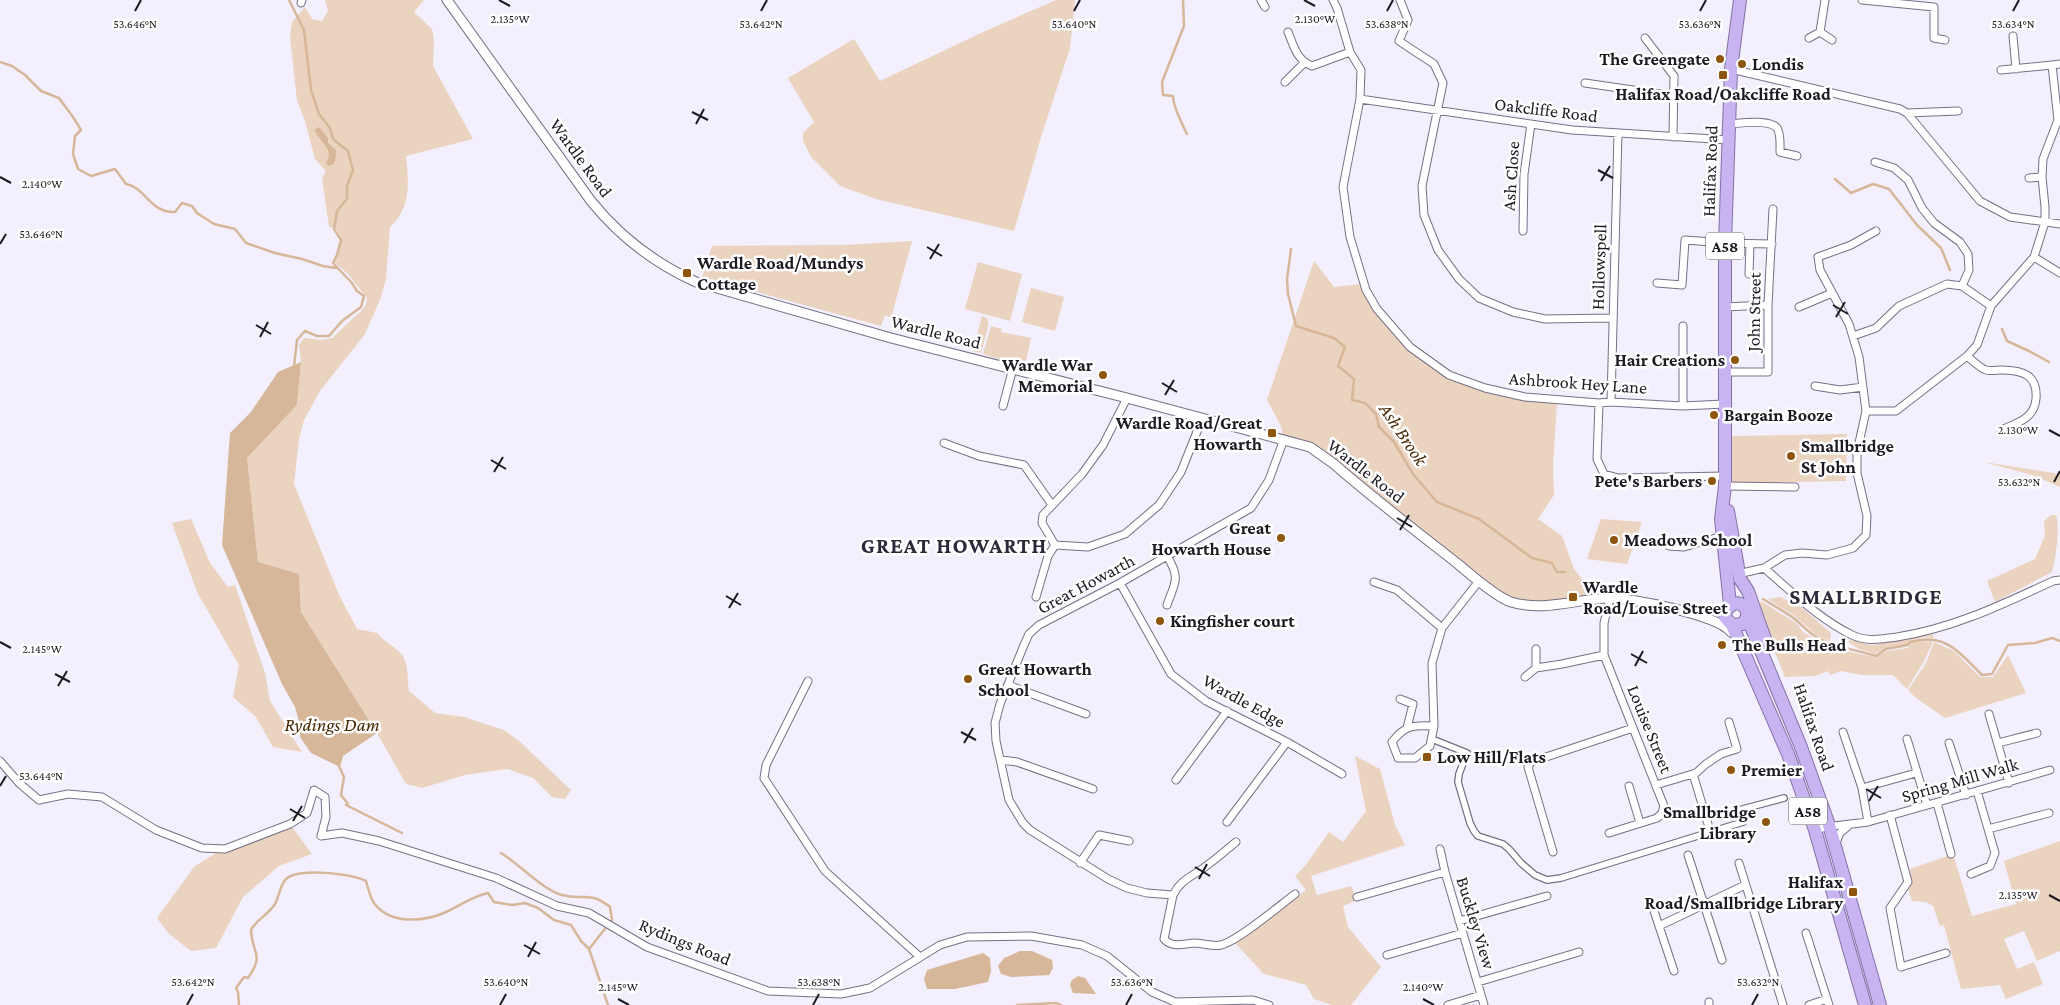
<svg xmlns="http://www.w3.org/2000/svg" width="2060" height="1005" font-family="'Crimson Pro',serif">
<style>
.green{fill:#ead3bf}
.water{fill:#d7b79a}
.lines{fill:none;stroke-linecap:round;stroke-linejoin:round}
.stream{stroke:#d7b79a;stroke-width:2.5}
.pedestrian-casing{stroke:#767085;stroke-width:8}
.minor-casing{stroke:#767085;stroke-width:9}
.tertiary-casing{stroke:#767085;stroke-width:11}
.trunk-casing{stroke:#8372a6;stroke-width:14}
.pedestrian{stroke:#fff;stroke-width:5.5}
.minor{stroke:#fff;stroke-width:7}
.tertiary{stroke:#fff;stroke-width:9}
.trunk{stroke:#c8b4f0;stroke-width:12}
.ticks{fill:none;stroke:#1d1a23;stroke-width:2}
.poi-dot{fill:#8e550f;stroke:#fff;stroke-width:2}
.labels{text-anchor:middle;stroke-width:5;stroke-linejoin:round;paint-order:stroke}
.shield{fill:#fff;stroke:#615f65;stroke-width:1}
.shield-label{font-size:16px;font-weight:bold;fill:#1d1a23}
.poi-label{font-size:18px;font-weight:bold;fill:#1d1a23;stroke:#fff;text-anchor:start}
.street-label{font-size:18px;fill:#1d1a23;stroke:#fff}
.water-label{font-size:19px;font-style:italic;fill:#452600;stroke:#fff}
.district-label{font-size:22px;font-weight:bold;letter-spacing:1px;fill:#2e283a;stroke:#fff}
.ticks-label{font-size:12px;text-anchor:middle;fill:#1d1a23;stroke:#fff;stroke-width:5;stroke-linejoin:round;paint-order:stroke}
</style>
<rect width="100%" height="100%" fill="#f3effd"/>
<path class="green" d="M325,0H424L414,12L432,29L434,39L433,66L473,139L406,156C409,181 411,209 390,227L386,279L381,297L365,334L320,391L304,420L299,439L294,484L339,595L357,629L377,633C384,642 395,646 402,655C409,664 407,680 409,691L435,713L464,717L504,730L519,741L571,790L565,799L552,797L533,778L507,769L465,775L422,788L406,784L377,733L301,612L299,574L258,563L247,458L297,405L301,362L299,345L304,338L322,340L332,338L361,311L366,305L367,298L348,274L335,263L341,238L336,228L329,227L322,178L326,171L315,159L305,121L297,100L290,38L292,22L305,7L312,19L322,21L328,11Z
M1056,0H1075L1070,48L1041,137L1014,231L876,199L840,186L811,157L803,141V133L814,122L788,78L854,39L880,81L981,33Z
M912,241L891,318L885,315L881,326L702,277L712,246L844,245Z
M1314,261L1334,287L1362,284L1375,310L1394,334L1430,366L1449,377L1557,402L1553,466L1554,495L1538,519L1562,536L1574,569L1590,589L1604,597L1550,604L1510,599L1480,579L1336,461L1283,436L1281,426L1267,400Z
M978,262L1022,274L1010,321L965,309Z
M1031,288L1064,297L1055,331L1022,322Z
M982,316L988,319V327L981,353L973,351Z
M991,326L1002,329L1001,332L1031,338L1025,366L1006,361L1002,357L999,359L983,354Z
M1847,434L1846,481L1730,483V436Z
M1984,462L2060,474V487L2032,475Z
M2051,515H2056C2060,526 2056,559 2052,572L1995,602L1987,581L2035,559L2045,536L2044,521Z
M191,519L210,563L228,587L235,585L265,673L270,701L302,752L273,747L256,717L233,697L239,665L197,592L172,523Z
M1601,519L1642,522L1627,564L1587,559Z
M1780,597L1801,607L1831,633L1830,641C1816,637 1809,628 1798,619C1789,611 1778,606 1768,599Z
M1761,601L1796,623L1804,633L1824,643L1850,652L1875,657L1887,651L1908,648L1912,642L1932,641V644L1923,663L1907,689L1893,675H1861L1841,671L1830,675L1828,671L1815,676L1785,677L1758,611Z
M1933,634V638L1925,637L1909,641L1908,644L1886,648L1875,654L1859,649L1848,642L1850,640L1872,645Z
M1934,642L1954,651L1980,677H1993L2008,655L2026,693L1945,718L1916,698L1908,690L1926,663Z
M1355,756L1380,769L1395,825L1405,845L1311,876L1317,895L1351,886L1357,900L1343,906L1348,927L1381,967L1351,1005H1332L1314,999L1306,985L1264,974L1235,943L1306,890L1295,876L1305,866L1329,832L1343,842L1366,811Z
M290,824L312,854L279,866L243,897L216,948L191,951L169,934L157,918L194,867L222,849Z
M2060,841V951L2037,961L2024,931L2004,939L2017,969L2034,962L2043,984L2006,999L2000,985L1961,989L1944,925L1940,926L1933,906L1926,902L1912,901L1908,888L1912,884L1910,869L1953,854L1972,916L2016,904L2004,861Z"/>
<path class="water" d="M319,127L328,138V143L336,150V156L334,164L328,166L326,163L329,156L328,150L314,130Z
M301,362L297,405L247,458L258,562L299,574L301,612L377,733L343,756L340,767L311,753L300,737V725L295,707L282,684L222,545L230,433L251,412L278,372Z
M1020,951H1032L1052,960L1053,968L1049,975L1011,977L1001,974L998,966L1004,958Z
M983,953L990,958L991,971L988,982L955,989H927L924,979L927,970Z
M1078,976L1085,978L1096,994L1073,993L1070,985L1072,980Z"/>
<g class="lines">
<path class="stream" d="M289,0L304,30L311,90L319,114L330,128L333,139L348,151L353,170L347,186V199L337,211L334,229L341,240L337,255L333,263L352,283L357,291L364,296L361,307L342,321L329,336H317L305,331L297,340L294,366
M1183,0L1184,26L1162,82L1163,95L1173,96C1173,106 1182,124 1187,134
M0,62L12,66L25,75L41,91L59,98L73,117L81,130L75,136L73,154L78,169L91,176L115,169L126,184C145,187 150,213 175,212L182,203L192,206L197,213L214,224L235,229L246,243L275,253L302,259L323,266L336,268
M1835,179L1851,193L1873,184L1889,189L1917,225L1941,248L1950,270
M1291,249L1287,279L1288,294L1296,326L1334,338L1345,347L1338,366L1354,379L1352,400L1365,403L1376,414L1379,427L1394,442L1413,474L1437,502L1479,519L1532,558L1552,563L1557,572H1565
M2002,329L2007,341L2029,351L2049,362
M1763,599C1774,606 1786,612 1796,620C1804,627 1810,634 1820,639C1838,648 1857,650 1876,656L1886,649L1908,645L1910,642C1945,632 1959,652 1982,675L1992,674L2008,645L2035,643L2052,638L2060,641
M339,766L344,777L341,795L348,804L346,805L402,833
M501,853C518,863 544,891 562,895C583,901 589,890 610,907L612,920L589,949L608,1005
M239,1005L238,992L236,988L244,977L248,978C265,954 252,954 251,930C257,919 269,914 275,904C279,897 280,885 286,879C299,867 351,874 366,881C368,888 370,897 374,903C390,925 424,922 446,912C461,905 471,897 488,893L494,902L512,905L525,903L538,908L554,920L571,925L581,941L589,949
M1017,1005L1057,1003L1061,1005"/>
<g class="pedestrian-casing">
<path id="pedestrian" d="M1432,739L1467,753L1459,774L1458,782L1470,823L1474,831L1478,836L1503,844L1509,849L1521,863L1535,875L1547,880L1561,878L1743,822L1739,810L1784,798"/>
</g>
<g class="minor-casing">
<path id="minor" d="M1261,0L1265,7
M1333,0L1337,8L1350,52L1361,70L1360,99L1343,187L1350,237L1366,290L1377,309L1410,347L1449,375L1485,388L1525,397L1599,403L1611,402L1683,406L1724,404
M1400,0L1408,20L1399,41L1434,64L1443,83L1422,186L1424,215L1438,250L1459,279L1479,298L1513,312L1545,319L1612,318
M1862,0L1934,7V38L1945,40
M301,3L302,0
M1288,32C1294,47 1297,60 1312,66L1350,52
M1820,32L1832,40
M2013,36L2016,69
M1645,38L1674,76L1673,137
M1809,38L1820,32L1825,0
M1731,69L1900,109L1907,113L1980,201L2010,217L2060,224
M2001,70L2052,65
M1285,82L1304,63
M1585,83L1674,96
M1360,99L1572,130L1729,140
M1907,113L1958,111
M1729,124C1741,123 1770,119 1777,128C1781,134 1780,144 1780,152L1797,156
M1875,162L1894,168L1908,180L1922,208L1934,223L1960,242L1968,254L1969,270L1962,286
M2029,178L2042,177
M1523,231L1524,174L1531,124
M2034,257L2045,222V207L2042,177L2043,159L2058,120L2052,65L2060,64
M1749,274L1750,244
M1657,283L1682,285L1685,240L1725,243L1772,244
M1724,307L1768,305
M1799,307L1832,293
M1683,326V406
M1853,336L1876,328L1899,306L1947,284L1962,286L1991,306
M1967,356C1972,360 1980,368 1986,370C1990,371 1997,370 2001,370C2023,370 2038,375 2036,399C2034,419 2017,423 2001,430
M1724,372H1768V305L1773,209
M1815,386L1840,390L1863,387
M1611,402L1618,133
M1599,403L1597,459L1604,474L1618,478L1725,476
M1003,406L1013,368
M1866,411H1896L1967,356L1977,345L1991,306L2034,257L2060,273
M944,443L979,456L1024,465L1052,505
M1725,486L1795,487
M1055,545L1088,547L1125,534L1159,505L1181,472L1202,419
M1055,545L1042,523L1043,515L1082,474L1103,445L1127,398
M1669,546L1684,547L1723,536
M1764,568L1785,555L1802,553L1827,555L1853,548L1866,535L1867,516L1857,473V452L1866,411L1859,357L1849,324L1820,270L1818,257L1851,245L1876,231
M1738,574L1764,568C1791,591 1819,619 1852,635C1866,642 1882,639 1897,637C1954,628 2001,605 2053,581L2060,580
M1374,582L1397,590L1442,628
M1120,583L1171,674L1206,701L1287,742L1342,774
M1036,597L1048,556L1055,545
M1167,605C1175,582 1181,579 1167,556
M1536,668L1562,664L1604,655
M1525,677L1536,668V649
M808,681L766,765L764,778L825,871L920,957
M1008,685L1086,714
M1400,699L1413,704L1407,728
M1989,714L2009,783
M1434,726C1413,725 1405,725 1392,742L1398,758H1415L1430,746L1434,726L1432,663L1442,628L1479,581
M1843,732L1862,788L1868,822
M1907,739L1927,805
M1949,743L1966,795
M1998,743L2037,733
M1001,760L1017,762L1093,789
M0,761L19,783L39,800L68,794L102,797L156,830L202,848L225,849L290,824L307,813L314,790L325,797L326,817L321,836L342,833L379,841L496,878L557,906L589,913L647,947L768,991L841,994L870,988L940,945L967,937L1031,936L1082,945L1107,956L1152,992L1175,1002L1253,1000L1269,1005
M1693,774L1708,824
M1176,780L1227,711
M1656,785L1696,773L1706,764L1721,754L1737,749L1729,722
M1629,786L1640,823
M1862,788L1916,773
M1937,803L1951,854
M1890,815L1908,882L1890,908L1901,967L1946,953
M1227,822L1287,742
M1988,829L2049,813
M1815,830C1832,824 1850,825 1868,822L2050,770
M1609,833L1657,818L1662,813L1664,806L1604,655V623L1610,598
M1236,842C1225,851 1214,861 1202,869C1189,878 1180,881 1173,895L1147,893L1127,888L1108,879L1030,830L1023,823L1009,800L996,741L995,723L1000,704L1024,645L1029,634L1039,625L1120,583L1251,508L1269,480L1284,439
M1836,843L1840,833L1848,826
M1440,849L1445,872L1484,1005
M1553,852L1528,767L1531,762L1633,728
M1688,855L1722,960
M1080,863L1099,835L1129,841
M1739,863L1783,1005
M1971,874L1990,866L1995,853L1977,791
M1173,895L1164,939C1172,948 1183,944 1194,943C1203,943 1212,947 1221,945C1238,941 1279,906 1295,894
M1357,897L1445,872
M1651,902L1674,971
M1459,921L1547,896
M1659,926L1745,885
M1806,933L1829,1005
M1387,955L1463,933
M1478,982L1579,952
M1709,1002V1005
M1448,1005L1481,995
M1809,1005L1827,999"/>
</g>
<g class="tertiary-casing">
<path id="tertiary" d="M447,0L591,201C620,237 654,263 696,282L891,338L1127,398L1310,447L1334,464C1374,499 1416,531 1458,564C1471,575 1496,597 1511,602C1545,612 1575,599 1609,598C1632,598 1718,615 1731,632"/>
</g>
<g class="trunk-casing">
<path id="trunk" d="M1728,511L1740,579L1748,591L1765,639
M1730,604L1721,519L1725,486V243L1731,69L1740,0
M1747,617L1743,624L1732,625L1725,617L1726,610L1734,603C1743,603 1748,608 1747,617L1801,747L1829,825L1880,1005
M1732,625L1788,754L1815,830L1865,1005"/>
</g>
<use href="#pedestrian" class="pedestrian"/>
<use href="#minor" class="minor"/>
<use href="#tertiary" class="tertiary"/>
<use href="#trunk" class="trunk"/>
</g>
<path class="ticks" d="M499,0L510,6M1304,0L1315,6M135,11L141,0M761,11L767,0M1074,11L1080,0M1387,11L1393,0M1700,11L1706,0M2013,11L2019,0M692,112L708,120M696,124L704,109M1598,170L1613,178M0,177L11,183M1601,181L1610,166M0,244L6,234M927,247L942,256M930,259L939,244M1833,305L1848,314M1836,317L1845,302M256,325L271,334M260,337L268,322M1162,383L1177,392M1165,395L1174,380M2049,430L2060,436M491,460L506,469M494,472L503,457M2054,482L2060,471M1397,518L1412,527M1400,530L1409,515M726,596L741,605M729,608L738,593M0,642L11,648M1631,654L1647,663M1635,666L1643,651M55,674L70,682M58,686L67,671M961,732L976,740M964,743L973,728M0,786L6,776M1866,789L1881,798M1869,801L1878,786M290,809L305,818M293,821L302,806M1195,867L1210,876M1199,879L1207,864M2049,895L2060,901M524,945L540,954M528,957L536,942M618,999L629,1005M1423,999L1434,1005M187,1005L193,994M500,1005L506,994M813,1005L819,994M1126,1005L1132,994M1752,1005L1758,994"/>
<g class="poi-dot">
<circle cx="1720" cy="59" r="5"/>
<circle cx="1742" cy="64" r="5"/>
<rect x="1718" y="70" width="10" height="10" rx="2.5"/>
<rect x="682" y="268" width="10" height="10" rx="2.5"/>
<circle cx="1735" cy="360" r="5"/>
<circle cx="1103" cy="375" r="5"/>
<circle cx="1714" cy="415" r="5"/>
<rect x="1267" y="428" width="10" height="10" rx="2.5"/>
<circle cx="1791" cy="456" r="5"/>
<circle cx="1712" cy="481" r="5"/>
<circle cx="1281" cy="538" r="5"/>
<circle cx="1614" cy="540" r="5"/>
<rect x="1568" y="592" width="10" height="10" rx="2.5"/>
<circle cx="1160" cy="621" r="5"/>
<circle cx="1722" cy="645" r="5"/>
<circle cx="968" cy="679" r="5"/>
<rect x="1422" y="752" width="10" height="10" rx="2.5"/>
<circle cx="1731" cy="770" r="5"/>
<circle cx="1766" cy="822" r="5"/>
<rect x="1848" y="887" width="10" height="10" rx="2.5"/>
</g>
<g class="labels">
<g class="shield">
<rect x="1706" y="232.5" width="38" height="27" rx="4"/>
<rect x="1789" y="797.5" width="38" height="27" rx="4"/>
</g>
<g class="shield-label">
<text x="1725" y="252">A58</text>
<text x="1808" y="817">A58</text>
</g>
<g class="poi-label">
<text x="1710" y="65" text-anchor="end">The Greengate</text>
<text x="1752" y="70">Londis</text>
<text x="1723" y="100" text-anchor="middle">Halifax Road/Oakcliffe Road</text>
<text x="697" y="269">Wardle Road/Mundys<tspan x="697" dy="21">Cottage</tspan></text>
<text x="1725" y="366" text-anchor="end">Hair Creations</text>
<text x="1093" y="371" text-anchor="end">Wardle War<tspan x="1093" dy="21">Memorial</tspan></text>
<text x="1724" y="421">Bargain Booze</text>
<text x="1262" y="429" text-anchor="end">Wardle Road/Great<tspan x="1262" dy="21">Howarth</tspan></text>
<text x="1801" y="452">Smallbridge<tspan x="1801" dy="21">St John</tspan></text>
<text x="1702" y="487" text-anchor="end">Pete's Barbers</text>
<text x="1271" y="534" text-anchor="end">Great<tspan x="1271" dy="21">Howarth House</tspan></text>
<text x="1624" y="546">Meadows School</text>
<text x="1583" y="593">Wardle<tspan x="1583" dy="21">Road/Louise Street</tspan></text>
<text x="1170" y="627">Kingfisher court</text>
<text x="1732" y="651">The Bulls Head</text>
<text x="978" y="675">Great Howarth<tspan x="978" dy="21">School</tspan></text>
<text x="1437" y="763">Low Hill/Flats</text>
<text x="1741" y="776">Premier</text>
<text x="1756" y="818" text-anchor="end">Smallbridge<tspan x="1756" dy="21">Library</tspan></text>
<text x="1843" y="888" text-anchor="end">Halifax<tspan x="1843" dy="21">Road/Smallbridge Library</tspan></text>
</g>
<g class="street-label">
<text transform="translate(1546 110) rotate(7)" y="6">Oakcliffe Road</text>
<text transform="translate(581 158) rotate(54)" y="6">Wardle Road</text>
<text transform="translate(1710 171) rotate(-88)" y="6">Halifax Road</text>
<text transform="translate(1511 176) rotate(-86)" y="6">Ash Close</text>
<text transform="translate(1599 267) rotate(-88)" y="6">Hollowspell</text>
<text transform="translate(1754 312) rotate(-89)" y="6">John Street</text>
<text transform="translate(936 332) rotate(14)" y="6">Wardle Road</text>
<text transform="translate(1578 383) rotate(4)" y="6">Ashbrook Hey Lane</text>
<text transform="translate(1366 471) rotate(38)" y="6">Wardle Road</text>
<text transform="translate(1086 584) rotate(-28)" y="6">Great Howarth</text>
<text transform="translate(1244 701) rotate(29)" y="6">Wardle Edge</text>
<text transform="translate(1814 727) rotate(71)" y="6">Halifax Road</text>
<text transform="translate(1650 729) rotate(68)" y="6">Louise Street</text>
<text transform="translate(1960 780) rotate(-16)" y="6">Spring Mill Walk</text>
<text transform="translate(1476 923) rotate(73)" y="6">Buckley View</text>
<text transform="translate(685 942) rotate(22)" y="6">Rydings Road</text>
</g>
<g class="water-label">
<text transform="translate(1404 434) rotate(56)" y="7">Ash Brook</text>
<text x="332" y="731">Rydings Dam</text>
</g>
<g class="district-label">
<text x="954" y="553">GREAT HOWARTH</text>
<text x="1866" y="604">SMALLBRIDGE</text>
</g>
</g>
<g class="ticks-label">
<text x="510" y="23">2.135°W</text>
<text x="1315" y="23">2.130°W</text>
<text x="135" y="28">53.646°N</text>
<text x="761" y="28">53.642°N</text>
<text x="1074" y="28">53.640°N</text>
<text x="1387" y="28">53.638°N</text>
<text x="1700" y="28">53.636°N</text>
<text x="2013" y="28">53.634°N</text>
<text x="42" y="188">2.140°W</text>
<text x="41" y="238">53.646°N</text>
<text x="2018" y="434">2.130°W</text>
<text x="2019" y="486">53.632°N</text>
<text x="42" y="653">2.145°W</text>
<text x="41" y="780">53.644°N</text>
<text x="2018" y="899">2.135°W</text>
<text x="193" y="986">53.642°N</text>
<text x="506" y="986">53.640°N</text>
<text x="819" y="986">53.638°N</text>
<text x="1132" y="986">53.636°N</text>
<text x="1758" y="986">53.632°N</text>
<text x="618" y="991">2.145°W</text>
<text x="1423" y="991">2.140°W</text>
</g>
</svg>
